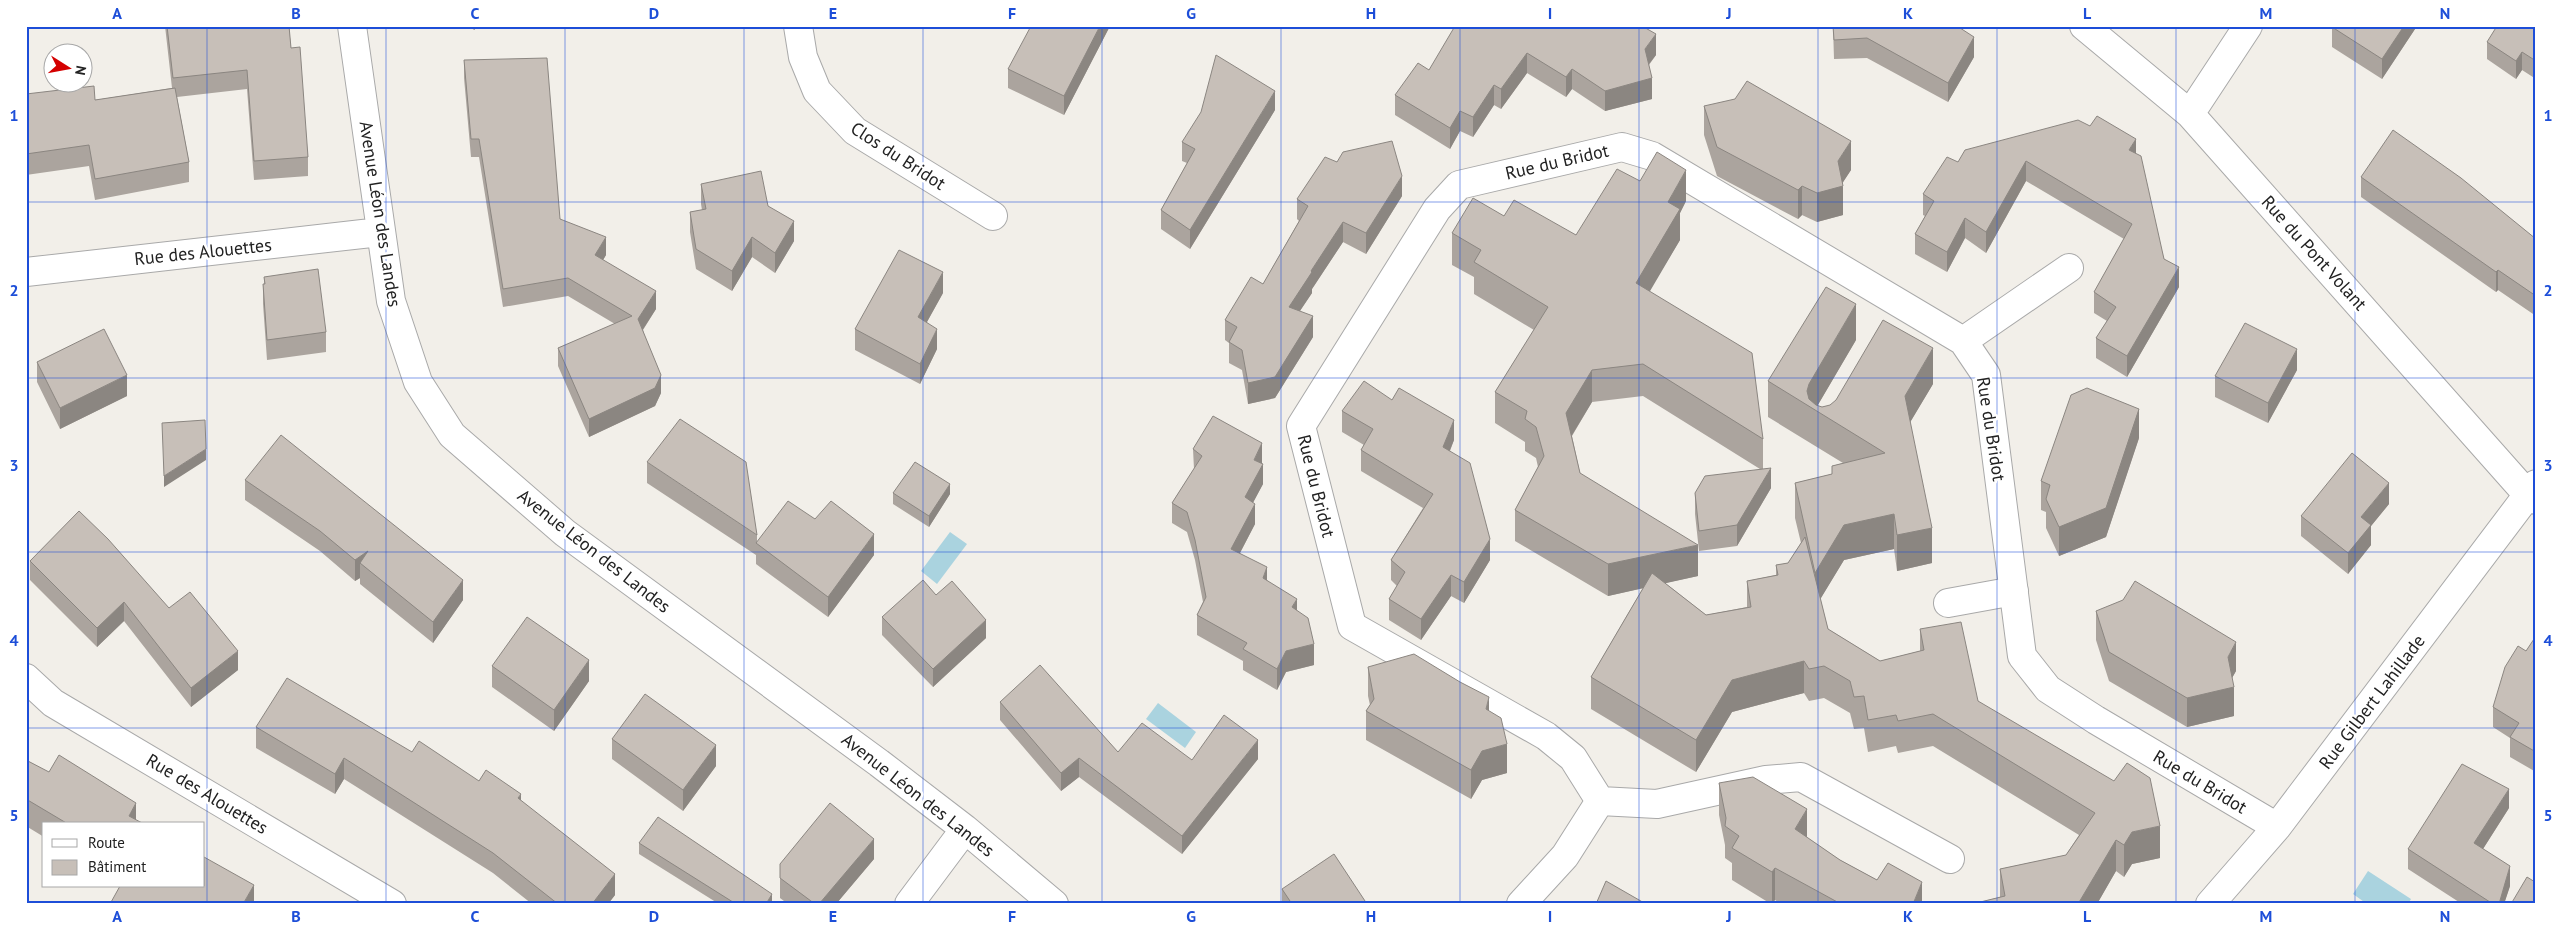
<svg xmlns="http://www.w3.org/2000/svg" width="2562" height="930" font-family="'PT Sans',sans-serif">
<style>
.water{fill:#aad3df}
.lines{fill:none;stroke-linecap:round;stroke-linejoin:round}
.minor-casing{stroke:#a9a9a9;stroke-width:30}
.minor{stroke:#fff;stroke-width:28}
.wall{fill:#aba49e}
.shaded-wall{fill:#8b8681}
.building{fill:#c7bfb8;stroke:#8b8681}
.grid{fill:none;stroke:#1d4ed8;stroke-width:1;stroke-opacity:0.55}
.labels{text-anchor:middle;stroke-width:5;stroke-linejoin:round;paint-order:stroke}
.street-label{font-size:18px;fill:#222;stroke:#fff}
.neatline{fill:none;stroke:#1d4ed8;stroke-width:2}
.grid-label{font-size:16px;text-anchor:middle;font-weight:bold;fill:#1d4ed8}
</style>
<rect width="100%" height="100%" fill="#f2efe9"/>
<path class="water" d="M950,532L967,544L937,584L921,571Z
M1158,703L1196,732L1185,748L1146,719Z
M2368,871L2411,899L2408,904H2367L2353,894Z"/>
<g class="lines">
<g class="minor-casing">
<path id="minor" d="M352,26L391,301L418,382L452,435L565,533L879,763L965,829L1054,904
M798,26L803,57L817,91L855,131L993,216
M2084,26L2190,114L2528,495L2536,500
M2190,114L2248,26
M26,272L380,232
M1963,341L2069,268
M1948,603L2014,591
M26,678L53,703L392,904
M1600,801L1573,758L1546,736L1352,626L1301,426L1437,209L1459,185L1622,147L1652,156L1963,341L1986,375L2022,656L2048,689L2096,720L2277,827
M1600,801L1657,804L1766,780L1801,777L1950,859
M909,904L965,829
M1521,904L1565,856L1600,801
M2210,904L2277,827L2536,484"/>
</g>
<use href="#minor" class="minor"/>
</g>
<path class="wall" d="M165,26H289L291,48L308,157V176L254,180L247,89L177,97L189,162V182L95,200L89,166L26,175V94L95,100L172,88Z
M469,26H478L474,30Z
M1110,26L1064,115L1008,88V69Z
M1833,26L1974,57L1948,102L1867,58L1834,59Z
M2417,26L2382,79L2332,47V27Z
M2536,26V79L2522,70L2516,79L2487,59V42Z
M1476,28L1656,55L1649,65L1652,99L1605,111L1572,89L1566,97L1527,73L1501,109L1494,105L1473,137L1460,131L1450,149L1395,115V95L1429,70Z
M464,60L560,219L606,255L603,260L656,309L643,330L661,393L655,406L589,437L558,366V348L615,324L568,296L503,307L479,157H471L464,78Z
M1704,106L1851,170L1842,183L1843,215L1817,222L1802,215L1798,219L1717,176L1704,135Z
M1275,110L1190,249L1161,229V210L1187,163L1182,161V142Z
M2136,154L2164,259L2179,287L2127,377L2096,358V338L2107,321L2094,313V292L2124,239L2026,181L1986,253L1965,238L1947,272L1915,254V234L1925,216L1923,215V194L1958,162Z
M2361,177L2536,239V316L2498,290L2496,292L2361,197Z
M1640,181L1686,201L1680,213V240L1649,291L1763,439V469L1771,488L1737,546L1699,551L1695,514V493L1760,469L1643,396L1592,402L1572,436L1580,473L1698,576L1665,583L1706,615L1747,607V581L1776,575V565L1788,563L1801,543L1795,518V483L1832,474V466L1843,463L1768,417V381L1856,340L1817,406L1822,407L1933,384L1910,422L1932,563L1897,571L1894,549L1844,560L1820,599L1828,629L1880,661L1920,651V629L1978,701L2160,858L2132,864L2124,877L2116,871L2097,904H1972L2000,897V869L2066,855L2079,835L1933,746L1898,753L1896,746L1868,752L1864,728L1854,729L1850,713L1824,698L1809,701L1804,693L1732,712L1696,772L1591,709V677L1643,588L1608,596L1515,541V510L1538,467L1536,458L1525,451V442L1495,423V392L1534,330L1474,294V277L1452,265V233L1504,216L1576,235Z
M701,184L768,206L794,241L775,273L752,257L732,291L696,269L690,232V212L702,210L701,204Z
M1402,196L1366,254L1343,242L1312,289V293L1300,311L1313,337L1275,398L1248,404L1242,370L1229,363V343L1225,340V320L1263,284L1299,221L1297,219V199Z
M264,277L326,332V352L267,360L263,304V284H264Z
M943,293L927,322L937,349L920,384L855,350V329Z
M37,362L127,396L60,429L37,382Z
M2297,370L2268,423L2215,397V376Z
M1342,411L1454,440L1450,451L1490,560L1464,603L1451,596L1421,640L1389,620V599L1397,586L1391,580V560L1423,508L1361,471V450L1364,445L1342,432Z
M2139,438L2106,537L2059,556L2046,528V512L2041,510V481Z
M1193,449L1262,464L1263,484L1253,502L1255,524L1240,553L1297,610L1314,665L1286,672L1277,690L1243,670V661L1197,635V615L1203,602L1195,560L1187,532L1172,523V503L1194,469Z
M647,462L757,535V542L815,519L874,555L828,617L756,564V555L647,483Z
M245,480L463,600L433,643L360,584V578L355,581L320,551L245,500Z
M893,493L950,494L929,527L893,504Z
M2389,504L2371,526V545L2348,574L2301,536V516Z
M30,561L169,608L238,670L191,707L124,621L97,647L30,580Z
M936,595L986,638L933,687L882,635V617Z
M2096,611L2236,671L2232,678L2234,716L2187,727L2109,681L2096,640Z
M2536,636V772L2510,757V738L2493,727V707Z
M492,666L589,681L554,731L492,687Z
M1368,667L1489,711L1507,773L1482,780L1471,799L1366,740V711L1370,705L1368,696Z
M1000,702L1118,752L1192,760L1258,759L1182,854L1079,777L1061,791L1000,720Z
M256,727L412,752L521,801L615,895L608,904H532L493,873L344,779L335,794L256,748Z
M612,739L716,766L683,811L612,759Z
M26,760L136,820L144,824H44V837L26,826Z
M1719,783L1807,838L1840,860L1922,904H1781L1775,900L1771,904L1732,880V863L1725,858V845L1719,815Z
M2509,808L2483,849L2510,886L2504,904H2462L2408,869V849Z
M639,843L772,904H719L639,854Z
M874,859L836,904H788L780,898V864Z
M1282,889L1367,904H1282Z"/>
<path class="shaded-wall" d="M474,26H478L474,30Z
M1100,26H1110L1064,115V96Z
M2404,26H2417L2382,79V59Z
M1656,34V55L1645,69V49Z
M1974,37V57L1948,102V83Z
M2522,52V70L2516,79V61Z
M1527,53V73L1501,109V89Z
M1572,69V89L1566,97V77Z
M1652,78V99L1605,111V91Z
M1494,85V105L1473,137V117Z
M1275,91V110L1190,249V230Z
M1460,111V131L1450,149V128Z
M2136,139V159L2129,150Z
M1851,141V170L1840,187L1843,186V215L1817,222V193Z
M2026,161V181L1986,253V232Z
M1686,170V201L1680,213V240L1636,315V283L1668,202Z
M1402,176V196L1366,254V233Z
M1802,186V215L1798,219V190Z
M1965,218V238L1947,272V252Z
M794,221V241L775,273V253Z
M1343,222V242L1312,289V293L1289,327V307L1311,271Z
M606,237V255L595,273V255Z
M752,237V257L732,291V271Z
M2179,267V287L2127,377V356Z
M2498,270V290L2496,292V272Z
M943,272V293L918,338V317Z
M656,291V309L638,337V319Z
M1856,304V340L1815,410L1807,405V391L1809,384Z
M1313,316V337L1275,398L1248,404V383Z
M937,329V349L920,384V364Z
M1933,348V384L1905,431V396Z
M2297,349V370L2268,423V403Z
M1592,370V402L1566,445V413Z
M127,375V396L60,429V408Z
M661,375V393L655,406L589,437V419Z
M2139,409V438L2106,537L2059,556V527Z
M1454,420V440L1443,467V447Z
M1262,443V464L1254,460Z
M206,449V460L164,487V476Z
M1263,464V484L1245,518V497Z
M1771,468V488L1737,546V525Z
M2389,483V504L2371,526V545L2348,574V553L2361,517Z
M950,484V494L929,527V516Z
M1255,504V524L1231,570V549Z
M1894,514V549L1844,560L1815,608V573L1844,525Z
M1932,528V563L1897,571V535Z
M874,534V555L828,617V597Z
M1490,539V560L1464,603V582Z
M1698,545V576L1608,596V564Z
M368,551L360,563V578L355,581V560Z
M1267,567V588L1263,578Z
M1451,575V596L1421,640V619Z
M463,580V600L433,643V622Z
M1297,599V619L1292,607Z
M124,602V621L97,647V628Z
M986,620V638L933,687V669Z
M2236,642V671L2228,685V657Z
M1314,644V665L1286,672L1277,690V669L1286,651Z
M238,651V670L191,707V688Z
M589,660V681L554,731V710Z
M1804,661V693L1732,712L1696,772V740L1732,680Z
M2234,687V716L2187,727V698Z
M1489,697V725L1486,709Z
M1258,740V759L1182,854V836Z
M1507,744V773L1482,780L1471,799V770L1482,751Z
M716,745V766L683,811V790Z
M344,758V779L335,794V774Z
M1079,758V777L1061,791V773Z
M2509,789V808L2474,863V843Z
M521,794V814L518,798Z
M136,803V824L129,816Z
M1807,809V841L1795,829Z
M2160,826V858L2132,864L2124,877V845L2132,832Z
M874,839V859L836,904H819Z
M2116,840V871L2097,904H2078Z
M2510,866V886L2504,904H2499Z
M1775,868V900L1772,904V872Z
M615,874V895L608,904H592Z
M1922,882V904H1913Z
M254,885V904H243Z
M772,894V904H766Z"/>
<path class="building" d="M167,26H289L291,48L300,47L308,157L254,161L247,70L173,78Z
M1031,26H1100L1064,96L1008,69Z
M1455,26H1474L1476,28L1482,26H1642L1656,34L1645,49L1652,78L1605,91L1572,69L1566,77L1527,53L1501,89L1494,85L1473,117L1460,111L1450,128L1395,95L1418,63L1429,70Z
M1833,26H1957L1974,37L1948,83L1867,38L1834,40Z
M2332,26H2404L2382,59L2332,27Z
M2497,26H2536V61L2522,52L2516,61L2487,42Z
M1216,55L1275,91L1190,230L1161,210L1195,149L1182,142L1201,112Z
M547,58L560,219L606,237L595,255L656,291L638,319L661,375L655,388L589,419L558,348L632,316L568,278L503,289L479,139H471L464,60Z
M1747,81L1851,141L1838,161L1843,186L1817,193L1802,186L1798,190L1717,147L1704,106L1735,99Z
M94,86L95,100L175,88L189,162L95,179L89,145L26,154V94Z
M2097,116L2136,139L2129,150L2141,156L2164,259L2179,267L2127,356L2096,338L2116,307L2094,292L2132,224L2026,161L1986,232L1965,218L1947,252L1915,234L1934,201L1923,194L1947,157L1958,162L1965,150L2078,120L2090,126Z
M2393,130L2461,178L2536,239V296L2498,270L2496,272L2361,177Z
M1392,141L1402,176L1366,233L1343,222L1311,271L1312,272L1289,307L1313,316L1275,377L1248,383L1242,350L1229,342L1237,327L1225,320L1251,277L1263,284L1308,206L1297,199L1325,157L1337,162L1343,152Z
M1657,152L1686,170L1668,202L1680,209L1636,283L1752,353L1763,439L1643,364L1592,370L1566,413L1580,473L1698,545L1608,564L1515,510L1544,456L1536,427L1525,419L1527,411L1495,392L1548,307L1474,262L1481,250L1452,233L1473,198L1504,216L1514,200L1576,235L1617,169L1640,181Z
M761,171L768,206L794,221L775,253L752,237L732,271L696,249L690,212L706,209L701,184Z
M899,250L943,272L918,317L937,329L920,364L855,329Z
M318,269L326,332L267,340L263,284H265L264,277Z
M1826,287L1856,304L1809,384L1807,391L1809,399L1816,405L1822,407L1830,405L1836,400L1883,320L1933,348L1905,396L1932,528L1897,535L1894,514L1844,525L1815,573L1795,483L1832,474V466L1885,453L1768,381Z
M2245,323L2297,349L2268,403L2215,376Z
M104,329L127,375L60,408L37,362Z
M1364,381L1392,400L1399,388L1454,420L1443,447L1470,463L1490,539L1464,582L1451,575L1421,619L1389,599L1405,572L1391,560L1433,494L1361,450L1373,429L1342,411Z
M2087,388L2139,409L2106,508L2059,527L2046,499L2050,485L2041,481L2071,395Z
M1213,416L1262,443L1254,460L1263,464L1245,497L1255,504L1231,549L1267,567L1263,578L1297,599L1292,607L1308,618L1314,644L1286,651L1277,669L1243,649L1247,643L1197,615L1206,597L1195,540L1187,512L1172,503L1202,456L1193,449Z
M680,419L746,462L757,535L647,462Z
M205,420L206,449L164,476L162,423Z
M281,435L463,580L433,622L360,563L368,551L355,560L320,531L245,480Z
M2352,453L2389,483L2361,517L2371,525L2348,553L2301,516Z
M915,462L950,484L929,516L893,493Z
M1771,468L1737,525L1699,531L1695,493L1705,476Z
M788,501L815,519L831,501L874,534L828,597L756,543Z
M79,511L108,539L169,608L190,592L238,651L191,688L124,602L97,628L30,561Z
M1805,537L1828,629L1880,661L1924,650L1920,629L1961,622L1978,701L2114,781L2127,763L2150,778L2160,826L2132,832L2124,845L2116,840L2078,904H1972L2005,896L2000,869L2066,855L2095,813L1933,714L1898,721L1896,715L1868,720L1864,696L1854,697L1850,681L1824,666L1809,669L1804,661L1732,680L1696,740L1591,677L1652,573L1706,615L1751,607L1747,581L1778,575L1776,565L1788,563Z
M923,580L936,595L952,581L986,620L933,669L882,617Z
M2135,581L2236,642L2228,657L2234,687L2187,698L2109,652L2096,611L2123,600Z
M527,617L589,660L554,710L492,666Z
M2536,636V752L2510,737L2519,723L2493,707L2505,667L2518,646L2526,651Z
M1414,654L1460,682L1489,697L1486,709L1501,718L1507,744L1482,751L1471,770L1366,711L1374,699L1368,667Z
M1040,665L1118,752L1142,723L1192,760L1224,715L1258,740L1182,836L1079,758L1061,773L1000,702Z
M287,678L412,752L419,741L479,781L486,770L521,794L518,798L615,874L592,904H558L493,853L344,758L335,774L256,727Z
M645,694L716,745L683,790L612,739Z
M59,755L136,803L129,816L144,824H68L26,799V760L49,772Z
M2462,764L2509,789L2474,843L2510,866L2499,904H2493L2408,849Z
M1753,777L1807,809L1795,829L1840,860L1877,880L1888,863L1922,882L1913,904H1841L1775,868L1772,872L1732,848L1739,836L1725,826L1726,818L1719,783Z
M830,803L874,839L819,904H815L780,878V864Z
M658,817L772,894L766,904H736L639,843Z
M1334,854L1367,904H1292L1282,889Z
M204,857L254,885L243,904H110L120,886H204Z
M2527,877L2535,882H2536V904H2511Z
M1606,881L1646,904H1596Z"/>
<path class="grid" d="M207,26V904M386,26V904M565,26V904M744,26V904M923,26V904M1102,26V904M1281,26V904M1460,26V904M1639,26V904M1818,26V904M1997,26V904M2176,26V904M2355,26V904M26,202H2536M26,378H2536M26,552H2536M26,728H2536"/>
<g class="labels">
<g class="street-label">
<text transform="translate(898 156) rotate(33)" y="6">Clos du Bridot</text>
<text transform="translate(1557 162) rotate(-13)" y="6">Rue du Bridot</text>
<text transform="translate(380 214) rotate(81)" y="6">Avenue Léon des Landes</text>
<text transform="translate(203 252) rotate(-6)" y="6">Rue des Alouettes</text>
<text transform="translate(2314 253) rotate(48)" y="6">Rue du Pont Volant</text>
<text transform="translate(1991 429) rotate(81)" y="6">Rue du Bridot</text>
<text transform="translate(1316 486) rotate(76)" y="6">Rue du Bridot</text>
<text transform="translate(594 551) rotate(38)" y="6">Avenue Léon des Landes</text>
<text transform="translate(2372 702) rotate(-53)" y="6">Rue Gilbert Lahillade</text>
<text transform="translate(2200 782) rotate(31)" y="6">Rue du Bridot</text>
<text transform="translate(207 794) rotate(31)" y="6">Rue des Alouettes</text>
<text transform="translate(918 795) rotate(38)" y="6">Avenue Léon des Landes</text>
</g>
</g>
<rect width="2562" height="930" fill="none" stroke="#ffffff" stroke-width="55"/>
<rect x="42" y="822" width="162" height="65" fill="#ffffff" stroke="#a7a7a7"/>
<rect x="52" y="839" width="25" height="8" fill="#ffffff" stroke="#a7a7a7"/>
<text x="88" y="848" font-size="15" fill="#222222">Route</text>
<rect x="52" y="860" width="25" height="15" fill="#c7bfb8" stroke="#a7a7a7"/>
<text x="88" y="872" font-size="15" fill="#222222">Bâtiment</text>
<g transform="translate(68 68) rotate(101)"><circle r="24" fill="#ffffff" stroke="#a7a7a7"/>
<path d="M0-4L9 19L0 12L-9 19Z" fill="#d40000"/>
<text y="-8" font-size="14" font-weight="bold" text-anchor="middle" fill="#222222">N</text>
</g>
<rect x="28" y="28" width="2506" height="874" class="neatline"/>
<g class="grid-label">
<text x="117" y="19">A</text>
<text x="296" y="19">B</text>
<text x="475" y="19">C</text>
<text x="654" y="19">D</text>
<text x="833" y="19">E</text>
<text x="1012" y="19">F</text>
<text x="1191" y="19">G</text>
<text x="1371" y="19">H</text>
<text x="1550" y="19">I</text>
<text x="1729" y="19">J</text>
<text x="1908" y="19">K</text>
<text x="2087" y="19">L</text>
<text x="2266" y="19">M</text>
<text x="2445" y="19">N</text>
<text x="14" y="121">1</text>
<text x="2548" y="121">1</text>
<text x="14" y="296">2</text>
<text x="2548" y="296">2</text>
<text x="14" y="471">3</text>
<text x="2548" y="471">3</text>
<text x="14" y="646">4</text>
<text x="2548" y="646">4</text>
<text x="14" y="821">5</text>
<text x="2548" y="821">5</text>
<text x="117" y="922">A</text>
<text x="296" y="922">B</text>
<text x="475" y="922">C</text>
<text x="654" y="922">D</text>
<text x="833" y="922">E</text>
<text x="1012" y="922">F</text>
<text x="1191" y="922">G</text>
<text x="1371" y="922">H</text>
<text x="1550" y="922">I</text>
<text x="1729" y="922">J</text>
<text x="1908" y="922">K</text>
<text x="2087" y="922">L</text>
<text x="2266" y="922">M</text>
<text x="2445" y="922">N</text>
</g>
</svg>
